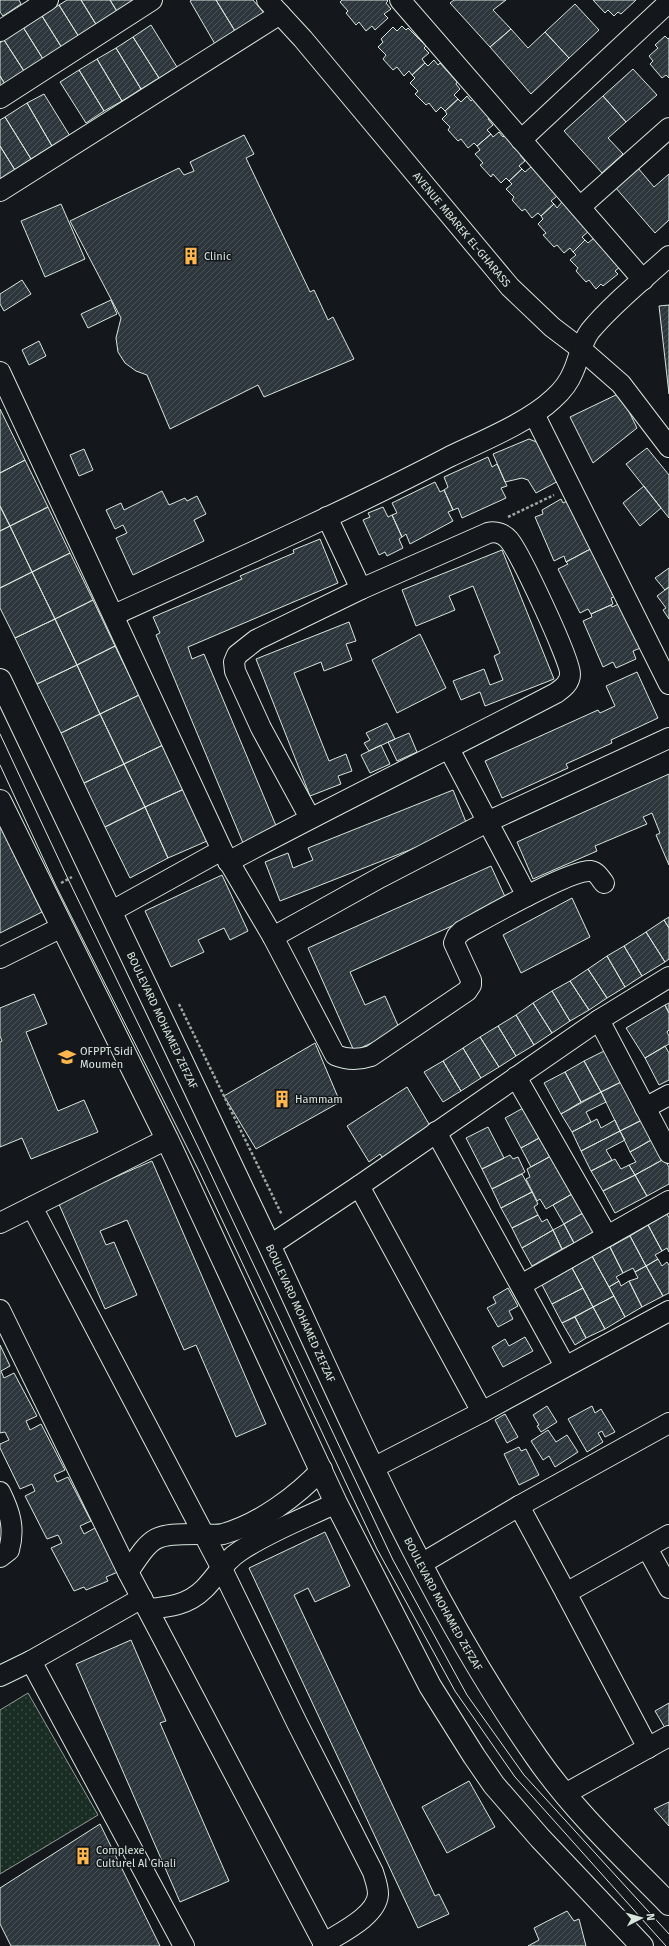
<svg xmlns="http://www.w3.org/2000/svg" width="669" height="1946" font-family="'Fira Sans',sans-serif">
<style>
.grass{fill:url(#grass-dots);stroke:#939e99}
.building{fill:url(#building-hatch);stroke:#d8e6dc}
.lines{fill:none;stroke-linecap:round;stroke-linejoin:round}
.minor-casing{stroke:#d8e6dc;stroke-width:22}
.major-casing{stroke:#d8e6dc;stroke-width:24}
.path{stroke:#9da8a2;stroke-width:2.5;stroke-dasharray:3 2;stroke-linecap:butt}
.minor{stroke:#14181c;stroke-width:20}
.major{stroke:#14181c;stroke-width:22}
.tram{stroke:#d8e6dc;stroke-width:1}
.labels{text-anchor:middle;stroke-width:3;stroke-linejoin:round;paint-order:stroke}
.street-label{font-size:11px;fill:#d8e6dc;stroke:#14181c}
.poi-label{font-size:11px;fill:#d8e6dc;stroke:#14181c;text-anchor:start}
</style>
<defs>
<pattern id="grass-dots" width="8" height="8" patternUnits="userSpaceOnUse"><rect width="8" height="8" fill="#1a2d24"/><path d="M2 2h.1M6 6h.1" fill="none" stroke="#3b4b43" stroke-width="1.8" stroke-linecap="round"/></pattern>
<pattern id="building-hatch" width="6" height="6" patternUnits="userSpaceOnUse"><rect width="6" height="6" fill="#2c363c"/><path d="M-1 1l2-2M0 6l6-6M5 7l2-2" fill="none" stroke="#4a5358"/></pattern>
</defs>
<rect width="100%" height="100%" fill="#14181c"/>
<path class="grass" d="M28,1693L98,1815L0,1874V1710Z"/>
<path class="building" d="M0,0H19L21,4L3,16L0,12Z
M67,0H81L97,26L79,37L59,5Z
M81,0H110L118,13L97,26Z
M110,0H136L118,13Z
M192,0H216L235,31L215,44L190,1Z
M216,0H253L265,14L235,31Z
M342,0H387L388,1L386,3L391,9L384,14L388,18L375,30L372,26L366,31L359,22L356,25L346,13L348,11L340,2Z
M454,0H506L493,10L511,29L490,47L450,3Z
M593,0H636L621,14L618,12L614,16L608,10L605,13Z
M575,4L599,30L569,58L545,32Z
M59,5L79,37L62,48L42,16Z
M42,16L62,48L43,59L23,27Z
M151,25L177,67L159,78L133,37Z
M402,26L406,30L408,28L426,46L424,48L429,53L422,59L425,63L412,75L409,71L404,76L397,67L393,70L383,59L386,55L378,47L383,42L381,39L393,27L397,31Z
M23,27L43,59L24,71L4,40Z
M511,29L528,48L545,32L569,58L531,94L490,47Z
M665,36L668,39L669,38V78L666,75L662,78L650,64L653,61L649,56L658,48L655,45Z
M133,37L159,78L141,89L116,48Z
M4,40L24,71L5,84L0,76V43Z
M116,48L141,89L122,101L97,59Z
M97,59L122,101L104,111L79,70Z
M434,60L438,65L440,63L457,82L456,84L460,89L454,95L458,99L445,111L441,107L436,112L429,103L426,105L415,94L418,91L410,83L415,78L412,75L425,63L428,66Z
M633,69L657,95L626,122L603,96Z
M79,70L104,111L86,123L60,82Z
M0,76L5,84L0,87Z
M44,94L70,136L52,146L27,103Z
M467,96L471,101L473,99L490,118L488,119L493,125L487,130L491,134L477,146L474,143L468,148L461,139L458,141L448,130L450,127L442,119L447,114L445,111L458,99L461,102Z
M603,96L626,122L608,138L623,154L602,173L564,131Z
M27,103L52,146L31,159L5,117Z
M5,117L31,159L15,170L0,146V120Z
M499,132L503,137L505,135L522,153L520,155L525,161L519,166L522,169L509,181L506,178L501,183L493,174L491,177L480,165L483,163L475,154L480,150L477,146L491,134L493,137Z
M244,135L254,154L246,158L310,292L314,290L328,320L333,317L354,359L264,397L258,385L170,429L147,375L136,371L125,363L118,352L116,338L121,318L70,221L179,168L184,175L194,171L190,162Z
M0,146L15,170L0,179Z
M531,167L535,171L537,170L557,196L551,201L554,204L541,216L538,213L532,218L525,209L522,211L512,200L514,197L506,189L512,184L509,181L522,169L525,172Z
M638,168L654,187L669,174V220L655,233L615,187Z
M562,202L589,231L582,237L585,240L573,252L570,248L564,253L557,245L554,247L543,235L546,233L538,224L543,219L541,216L554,204L557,208Z
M61,204L85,259L45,277L21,221Z
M594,238L621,266L615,271L618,274L603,286L601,284L596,289L589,280L586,282L576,271L578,268L570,260L576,255L573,252L585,240L588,243Z
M22,280L31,294L4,311L0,304V294Z
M111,300L117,314L88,328L81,314Z
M669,305V394L659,306Z
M39,341L46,356L29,365L22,350Z
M620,393L637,428L593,463L570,417Z
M0,409L25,460L0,473Z
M529,439L544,445L562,479L536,493L528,480L522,478L505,482L493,454Z
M647,448L669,475V518L626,464Z
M84,449L93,470L79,476L70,455Z
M488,457L492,467L497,464L507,486L501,488L506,498L462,518L458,508L453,510L444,490L448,487L444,477Z
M25,460L48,507L10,526L0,506V473Z
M435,482L440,492L444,490L453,510L448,512L453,521L410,544L406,534L402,537L392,515L397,513L392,503Z
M644,486L661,508L640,526L623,503Z
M162,491L169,505L185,498L187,501L197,496L206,514L194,520L204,541L133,575L116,538L127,533L123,525L115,529L106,510L121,503L124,510Z
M573,498L596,546L566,562L564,556L554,561L535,517L543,514L542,510L561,499L563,503Z
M0,506L10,526L0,531Z
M48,507L70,553L32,572L10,526Z
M383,507L388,517L392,515L402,537L399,539L403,548L387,556L385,552L379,555L363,520L370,517L368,513Z
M10,526L32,572L0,588V531Z
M320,539L338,583L188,647L192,659L204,654L277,828L243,843L156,635L160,633L153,617L242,579L240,576L294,553L293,550Z
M596,546L619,595L611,598L613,604L591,614L588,609L580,613L558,569L568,564L566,562Z
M502,550L554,679L485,706L480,692L461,700L453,681L484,669L490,685L503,680L494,656L500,653L473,586L449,596L455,610L416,626L402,590Z
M70,553L93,600L55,619L32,572Z
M669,568V587L665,590L655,578Z
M32,572L55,619L15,638L0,608V588Z
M669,587V619L663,610L666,608L657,596Z
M93,600L115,646L77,665L55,619Z
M623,602L643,647L633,651L636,659L616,668L613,662L603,667L583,621L592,617L591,614L611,605L612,607Z
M55,619L77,665L37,684L15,638Z
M349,622L356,641L346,644L352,660L324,671L321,662L294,673L329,761L346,754L352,771L338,776L341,784L310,796L256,659Z
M420,634L446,688L397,713L372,660Z
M115,646L139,695L100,714L77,665Z
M77,665L100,714L61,733L37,684Z
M637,672L658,718L611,740L612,743L566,764L568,768L502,798L485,761L598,710L600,713L615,706L606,686Z
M139,695L163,745L124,764L100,714Z
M100,714L124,764L84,783L61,733Z
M387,723L395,739L369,751L364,743L370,740L366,733Z
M409,733L417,752L397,761L388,742Z
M163,745L184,789L145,807L124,764Z
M381,745L390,764L370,773L361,755Z
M124,764L145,807L105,827L84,783Z
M669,774V865L656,835L660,833L652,813L643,817L647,824L595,846L597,851L533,879L517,842Z
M184,789L207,841L168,858L145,807Z
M453,790L468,827L280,901L265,862L288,853L293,868L313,860L308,848Z
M145,807L168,858L130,878L105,827Z
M0,826L42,912L0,933Z
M491,866L507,901L350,972L365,1005L385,996L400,1030L354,1051L308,948Z
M222,875L248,931L230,940L224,928L198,940L204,952L171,967L145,911Z
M572,898L590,937L521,973L503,935Z
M669,917V928L664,920Z
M664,920L669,928V959L665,962L646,932Z
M646,932L665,962L642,976L624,946Z
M624,946L642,976L625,987L607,956Z
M607,956L625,987L607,998L588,969Z
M588,969L607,998L589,1010L570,981Z
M570,981L589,1010L570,1021L552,991Z
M552,991L570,1021L552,1033L533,1003Z
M34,994L47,1024L26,1032L58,1111L84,1100L98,1132L31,1159L22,1138L0,1147V1042L2,1041L0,1036V1008Z
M533,1003L552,1033L534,1045L516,1015Z
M669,1003V1013L665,1005Z
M665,1005L669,1013V1030L667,1032L669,1036V1044L645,1058L626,1028Z
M516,1015L534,1045L516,1056L498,1026Z
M498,1026L516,1056L499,1067L480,1037Z
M480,1037L499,1067L481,1078L463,1048Z
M315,1043L340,1102L256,1149L224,1096Z
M665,1046L669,1053V1080L659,1085L645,1058Z
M463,1048L481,1078L461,1091L443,1061Z
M606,1050L623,1081L601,1092L584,1061Z
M443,1061L461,1091L443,1102L424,1072Z
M584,1061L601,1092L581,1102L565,1072Z
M565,1072L581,1102L561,1114L544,1083Z
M623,1081L642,1120L620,1131L601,1092Z
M407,1087L432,1129L383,1159L380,1154L369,1162L347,1126Z
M601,1092L606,1102L586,1112L591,1122L572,1132L561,1114Z
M525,1107L541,1137L521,1148L505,1118Z
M597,1119L601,1128L615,1120L620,1131L581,1151L572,1132Z
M642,1120L653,1139L630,1152L620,1131Z
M488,1127L504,1158L482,1169L466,1138Z
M620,1131L625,1140L606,1150L612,1160L591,1171L581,1151Z
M541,1137L551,1156L531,1167L521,1148Z
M653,1139L664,1159L635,1175L629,1165L636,1162L630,1152Z
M510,1155L513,1159L518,1157L525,1172L492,1189L482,1169Z
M551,1156L572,1194L546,1209L540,1199L537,1201L526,1179L530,1177L527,1169Z
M615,1159L621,1169L629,1165L635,1175L603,1191L591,1171Z
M664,1159L669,1167V1184L647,1196L635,1175Z
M152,1161L266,1424L236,1437L196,1345L184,1350L127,1220L100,1231L106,1245L114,1242L137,1295L105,1309L58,1202Z
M522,1174L532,1192L501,1208L492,1189Z
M635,1175L647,1196L615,1213L603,1191Z
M532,1192L538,1204L534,1207L538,1215L512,1228L501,1208Z
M572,1194L583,1213L564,1224L553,1205Z
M583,1213L593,1232L574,1243L564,1224Z
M667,1214L669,1218V1252L667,1248L662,1251L648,1225Z
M538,1215L542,1222L547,1219L553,1230L522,1248L512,1228Z
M564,1224L574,1243L562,1249L553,1230Z
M648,1225L662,1251L655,1255L658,1259L646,1266L630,1236Z
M553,1230L562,1249L532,1266L522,1248Z
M630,1236L646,1266L635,1272L633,1268L623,1273L610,1247Z
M610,1247L623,1273L616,1277L619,1281L609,1287L592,1256Z
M592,1256L614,1296L593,1307L572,1268Z
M658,1259L662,1266L667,1262L669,1265V1293L663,1296L646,1266Z
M646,1266L663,1296L642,1307L629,1281L638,1278L635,1272Z
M572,1268L583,1288L552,1304L542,1285Z
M619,1281L621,1286L629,1281L642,1307L625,1317L609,1287Z
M508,1288L518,1306L509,1311L513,1319L498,1327L487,1308L496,1303L493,1297Z
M583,1288L593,1307L562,1323L552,1304Z
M614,1296L625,1317L605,1329L593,1307Z
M593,1307L605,1329L586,1338L575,1317Z
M575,1317L586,1338L575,1345L562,1323Z
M525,1337L533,1351L503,1367L492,1347L505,1339L509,1346Z
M0,1345L10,1366L1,1371L4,1378L14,1373L37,1416L26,1421L30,1430L41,1424L65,1470L54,1475L57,1482L68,1477L91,1521L80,1526L84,1534L95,1528L118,1572L106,1577L108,1581L86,1590L84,1587L74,1591L51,1548L62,1543L58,1535L47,1539L25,1496L35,1491L32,1484L20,1489L0,1448V1444L9,1440L5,1432L0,1433Z
M547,1406L557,1422L541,1432L537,1426L539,1425L533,1415Z
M592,1406L595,1413L601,1409L615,1432L605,1437L602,1431L598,1433L603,1442L587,1452L568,1419Z
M505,1414L518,1437L507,1443L495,1420Z
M548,1430L556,1442L567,1435L578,1452L555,1467L549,1456L543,1460L531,1441Z
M519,1447L521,1451L526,1449L539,1475L519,1485L504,1454Z
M325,1532L350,1586L315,1602L308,1588L294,1595L435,1896L439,1894L449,1914L418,1928L249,1568Z
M131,1640L166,1721L160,1723L229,1881L180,1902L76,1664Z
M669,1703V1726L665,1728L655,1711Z
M469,1781L495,1827L447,1853L422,1807Z
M669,1802V1826L654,1809Z
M100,1824L160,1946H11L0,1924V1888Z
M567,1911L574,1921L579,1919L586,1946H528L539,1940L534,1928Z"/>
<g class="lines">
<g class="minor-casing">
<g id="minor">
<path id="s1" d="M267,0L303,39L510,287L552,327L581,349L621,384L669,447"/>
<path d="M400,0L643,280"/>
<path d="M0,31L48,0"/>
<path d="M0,98L152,0"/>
<path d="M521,140L669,2"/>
<path d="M0,191L280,14"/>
<path d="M580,207L669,128"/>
<path d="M0,372L222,850L273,937L335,1055C347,1060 359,1060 371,1056L467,991L471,985V980L454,943L457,936L462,931C484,919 571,869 591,871C597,872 600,878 604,883"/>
<path d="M534,414L669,684"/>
<path d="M327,517L361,589"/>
<path d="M114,615C226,564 340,514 449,457C480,442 529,422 553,399C561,392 569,382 573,372C579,359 581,343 590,331C613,303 643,280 669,256"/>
<path d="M449,749L527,896"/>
<path d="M228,862C336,804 447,750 556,693C563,688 570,683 570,674C571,661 520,553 509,540C504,534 496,531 488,533L361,589L256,640L237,655L234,662L235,671L261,728L310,818"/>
<path d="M112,911L222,850"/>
<path d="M273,937L381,877L487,822L669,738"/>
<path d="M0,958L62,927"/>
<path d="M599,1020L669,1153"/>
<path d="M516,1077L607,1236"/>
<path d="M645,1108L669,1095"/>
<path d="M436,1132L565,1366"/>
<path d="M359,1186L482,1412"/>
<path d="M32,1207L221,1567L297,1723L373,1872C375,1879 378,1886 378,1894C377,1916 340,1933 323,1944"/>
<path d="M0,1223L167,1139"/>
<path d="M269,1246L359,1186L599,1020L669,977"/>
<path d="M521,1285L669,1201"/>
<path d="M0,1310L128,1572L325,1946"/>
<path d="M373,1468L482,1412L669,1311"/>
<path d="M0,1492C10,1512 15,1528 9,1550L0,1557"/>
<path d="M519,1506L566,1593L669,1535"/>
<path d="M647,1548L669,1588"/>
<path d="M421,1564L519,1506L669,1423"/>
<path d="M128,1572C153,1535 153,1534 199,1534C207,1534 215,1536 223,1534C259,1524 297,1496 322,1469"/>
<path d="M566,1593L648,1748"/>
<path d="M148,1609C169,1607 188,1605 204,1589C218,1575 223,1562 240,1551C270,1531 305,1518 336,1503"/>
<path d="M31,1661L184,1946"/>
<path d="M0,1676L31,1661L142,1598"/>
<path d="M565,1794L669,1736"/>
</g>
</g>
<g class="major-casing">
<g id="major">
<path id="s2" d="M0,680C91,869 180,1058 270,1247C351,1420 426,1600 537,1758C574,1811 623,1857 669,1904"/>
<path d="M0,801L167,1139L336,1503L430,1686L474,1756L494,1785L540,1838L642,1946"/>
</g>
</g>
<path class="path" d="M508,517L554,495
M61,883L72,877
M179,1004L282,1215"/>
<use href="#minor" class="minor"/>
<use href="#major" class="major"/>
<path class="tram" d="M0,734L68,879L199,1149L393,1560L467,1695L524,1775L669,1934
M0,765L56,886L198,1169L377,1549L455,1691L515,1777L666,1946"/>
</g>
<defs>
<g id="building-bare" transform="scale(1.38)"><path d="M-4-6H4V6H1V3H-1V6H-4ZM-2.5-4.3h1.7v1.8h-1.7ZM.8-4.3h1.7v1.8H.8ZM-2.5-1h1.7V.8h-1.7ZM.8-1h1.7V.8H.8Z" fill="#ffb74d" stroke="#14181c" stroke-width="2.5" paint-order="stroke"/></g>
<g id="university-bare" transform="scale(1.38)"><path d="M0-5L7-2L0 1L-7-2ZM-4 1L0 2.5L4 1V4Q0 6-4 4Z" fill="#ffb74d" stroke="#14181c" stroke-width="2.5" paint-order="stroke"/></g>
</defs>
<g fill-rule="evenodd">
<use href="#building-bare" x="191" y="256"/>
<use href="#university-bare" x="67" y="1057"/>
<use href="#building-bare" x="282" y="1099"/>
<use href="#building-bare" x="83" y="1856"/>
</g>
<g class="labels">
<g class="street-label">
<text dy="4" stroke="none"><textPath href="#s1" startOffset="301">AVENUE MBAREK EL-GHARASS</textPath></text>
<text dy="4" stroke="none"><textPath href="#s2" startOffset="377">BOULEVARD MOHAMED ZEFZAF</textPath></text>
<text dy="4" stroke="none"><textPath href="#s2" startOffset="701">BOULEVARD MOHAMED ZEFZAF</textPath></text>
<text dy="4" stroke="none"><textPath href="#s2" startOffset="1025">BOULEVARD MOHAMED ZEFZAF</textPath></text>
</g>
<g class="poi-label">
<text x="204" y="260">Clinic</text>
<text x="80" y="1055">OFPPT Sidi<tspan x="80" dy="13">Moumen</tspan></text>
<text x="295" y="1103">Hammam</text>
<text x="96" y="1854">Complexe<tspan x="96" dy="13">Culturel Al Ghali</tspan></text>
</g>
</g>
<g transform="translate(641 1918) rotate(84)" stroke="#14181c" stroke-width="3" paint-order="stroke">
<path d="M0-3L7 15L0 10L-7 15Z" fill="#d8e6dc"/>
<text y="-6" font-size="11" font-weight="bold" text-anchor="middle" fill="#d8e6dc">N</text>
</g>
</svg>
